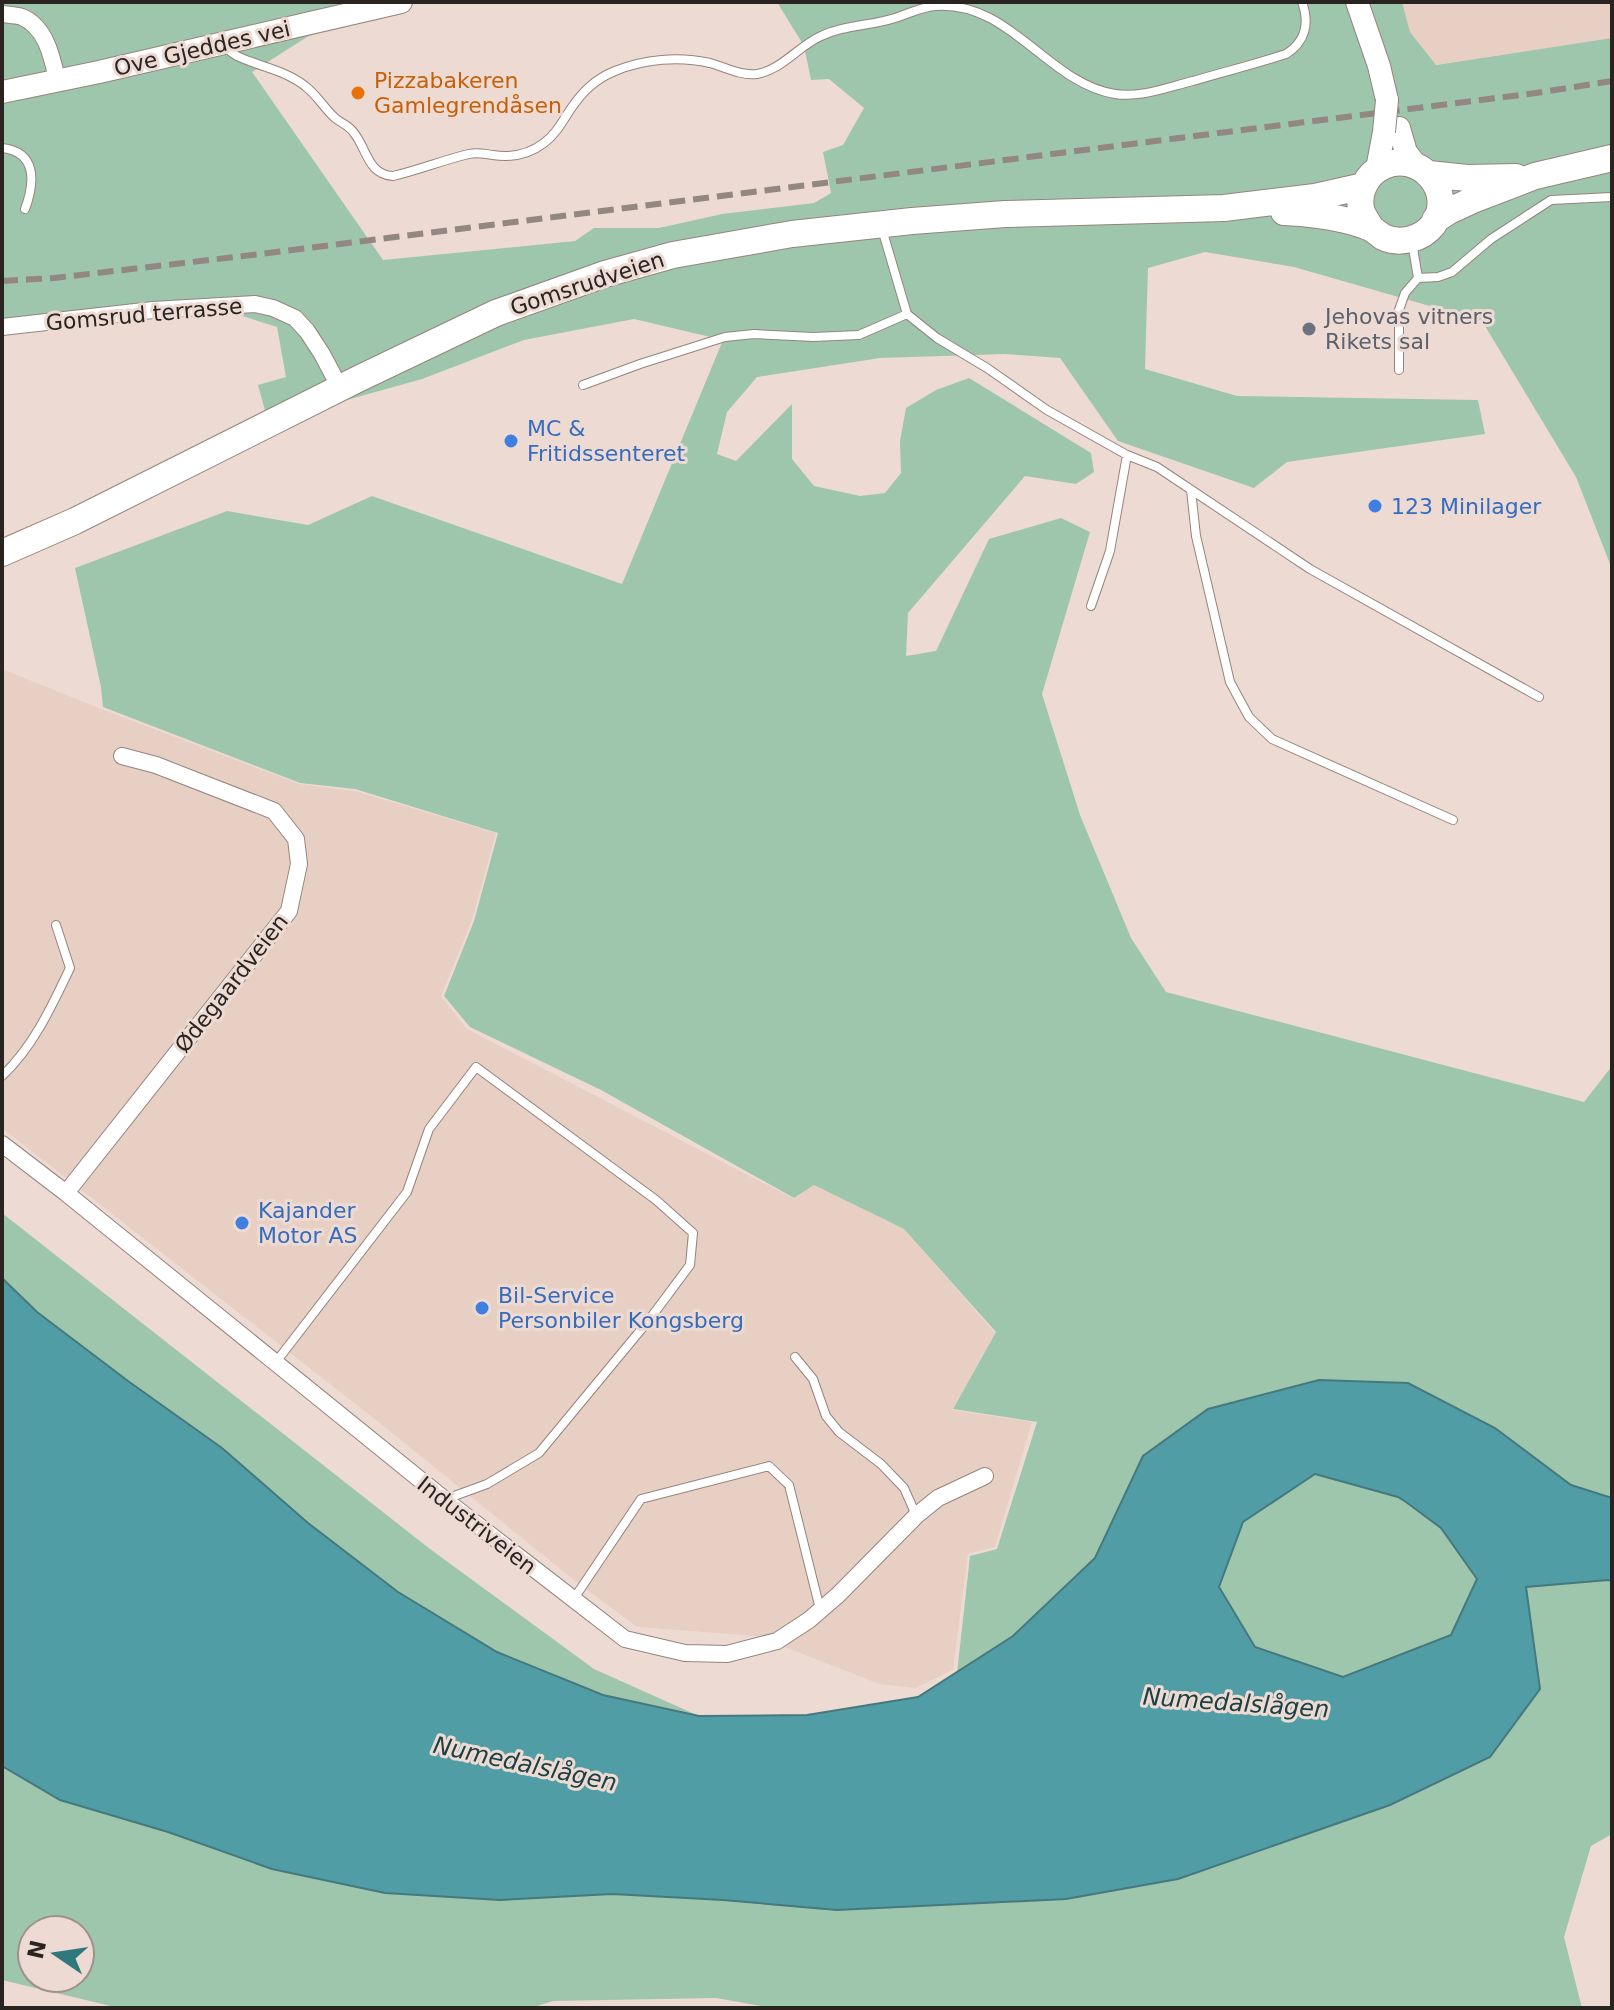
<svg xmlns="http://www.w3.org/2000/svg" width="1614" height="2010" font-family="'DejaVu Sans',sans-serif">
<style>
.built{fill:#e8cfc3}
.green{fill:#9ec6ad;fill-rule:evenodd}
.water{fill:#519da6;stroke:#45797e;stroke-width:2;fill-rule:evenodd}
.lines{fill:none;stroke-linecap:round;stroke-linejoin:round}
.service-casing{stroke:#94847c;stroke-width:10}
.minor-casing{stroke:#94847c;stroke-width:18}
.tertiary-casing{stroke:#94847c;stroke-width:24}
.primary-casing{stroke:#94847c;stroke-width:28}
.service{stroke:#fff;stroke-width:8}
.minor{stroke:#fff;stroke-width:16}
.tertiary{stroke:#fff;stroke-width:22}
.primary{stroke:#fff;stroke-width:26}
.rail{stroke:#938781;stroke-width:6;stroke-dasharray:16 8;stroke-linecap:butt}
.tertiary-bridge-casing{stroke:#94847c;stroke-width:24;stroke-linecap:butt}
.tertiary-bridge{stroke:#fff;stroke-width:22}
.food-dot{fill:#e8710a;stroke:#eddbd3;stroke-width:3}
.worship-dot{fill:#6b7280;stroke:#eddbd3;stroke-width:3}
.shop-dot{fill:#3f7fe0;stroke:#eddbd3;stroke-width:3}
.labels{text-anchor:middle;stroke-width:6;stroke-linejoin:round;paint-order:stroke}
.street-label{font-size:22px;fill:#2a2421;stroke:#eddbd3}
.food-label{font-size:22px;fill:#c56008;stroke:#eddbd3;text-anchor:start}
.worship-label{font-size:22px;fill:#5b616d;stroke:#eddbd3;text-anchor:start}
.shop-label{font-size:22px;fill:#366cbe;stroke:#eddbd3;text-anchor:start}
.water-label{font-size:24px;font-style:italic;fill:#1c4145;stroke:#eddbd3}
</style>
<rect width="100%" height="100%" fill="#eddbd3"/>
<path class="built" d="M1402,2H1612V38L1435,65L1410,32Z
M2,669L91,705L299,784L355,791L496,833L472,920L441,996L467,1029L794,1199L814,1185L904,1229L995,1333L952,1410L1032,1422L995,1547L968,1554L953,1670L915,1688L879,1684L757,1636L637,1627L574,1580L371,1416L2,1128Z"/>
<path class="green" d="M2,2H362L252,72L383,260L575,241L594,228H659L722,214L814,203L831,193L823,152L843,145L864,108L829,79L811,80L804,46L777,2H1402L1410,32L1436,65L1612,38V569L1576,477L1482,321L1294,267L1205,252L1148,268L1145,369L1237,396L1478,400L1485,434L1287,462L1254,488L1118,441L1060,358L1004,354L880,358L757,377L727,412L717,454L736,461L792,404V459L814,486L860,496L885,493L901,473L900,441L906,408L936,390L969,378L1091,453L1094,472L1076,484L1025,476L908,613L906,656L936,651L989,539L1061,518L1090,532L1042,694L1080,815L1131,938L1166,992L1584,1102L1612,1066V1498L1571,1485L1495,1428L1319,1380L1208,1409L1143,1456L1095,1558L1013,1636L957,1673L970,1556L997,1549L1037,1422L953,1409L996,1332L904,1229L814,1185L794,1198L601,1090L470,1027L444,996L474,921L498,833L355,789L300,783L103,707L101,687L75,568L227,511L308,525L372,496L622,584L723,340L634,319L524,340L422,379L311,410L266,414L258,385L286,377L277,327L233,313L107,319L2,328Z
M2,1213L430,1549L594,1669L699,1716L603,1695L497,1652L398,1592L308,1523L222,1448L128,1381L37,1312L2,1278Z
M1315,1474L1398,1497L1406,1502L1441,1528L1477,1578L1451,1635L1343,1677L1255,1647L1218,1588L1243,1522Z
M1608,1580L1612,1581V1834L1591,1846L1564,1937L1582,2008H773L716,1998L553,2001L531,2008H119L2,1980V1766L60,1800L168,1832L272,1869L500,1900L612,1894L723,1900L837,1910L1066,1899L1178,1879L1390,1805L1490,1757L1539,1689L1526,1587ZM32,1930H80V1978H32Z"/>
<path class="water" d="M2,1278L37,1312L128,1381L222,1448L308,1523L398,1592L497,1652L603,1695L699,1716L807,1715L918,1697L1013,1636L1095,1558L1143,1456L1208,1409L1319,1380L1408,1383L1495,1428L1571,1485L1612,1498V1581L1608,1580L1526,1587L1540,1689L1490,1757L1390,1805L1178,1879L1066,1899L837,1910L723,1900L612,1894L500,1900L385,1893L272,1869L168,1832L60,1800L2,1766ZM1315,1474L1398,1497L1406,1502L1441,1528L1477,1579L1451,1635L1343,1677L1255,1647L1219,1587L1243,1522Z"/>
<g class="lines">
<g class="service-casing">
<path id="service" d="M227,45L231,52L237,56C260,67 285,70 305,86C317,95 324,108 335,118C341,123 350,126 354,133C367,149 368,175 393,176C419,170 443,160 469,154C477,152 485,154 493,155C512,158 528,155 544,143C556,134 562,122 570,110C582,92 595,79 615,71C644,59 679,56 710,63C725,67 740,76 757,74C781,70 798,47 819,37C843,25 870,26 895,18C908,14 921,7 935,6C1010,0 1047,83 1115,94C1141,98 1168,87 1193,81C1224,72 1255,64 1286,54C1305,42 1310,24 1302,2
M2,148C37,152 35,182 25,209
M882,229L907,314L937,338L987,368L1047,410L1127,455L1157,467L1310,569L1539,697
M1418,278L1438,277L1452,272L1491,239L1551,200L1612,197
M1399,370V310L1405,293L1418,278L1412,242
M583,385L640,364L725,337L754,334L813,337L859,335L907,314
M1191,490L1196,536L1230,682L1249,717L1272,739L1453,820
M1091,606L1110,551L1127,455
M2,1076C33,1047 52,1006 70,968L56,925
M795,1357L813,1379L826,1416L839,1432L881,1464L904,1488L916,1515
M276,1362L407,1192L429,1129L476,1067L656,1200L693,1233L690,1265L649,1320L539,1453L487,1484L446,1499
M573,1600L641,1499L769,1466L789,1485L820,1609"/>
</g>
<g class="minor-casing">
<path id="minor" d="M2,14C9,15 16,15 22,17C46,27 52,57 57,79
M2,327L153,310L255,304L273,308L295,318L307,331L322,354L340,388
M2,1144L66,1193L444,1499L625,1639L685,1653L727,1654L777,1641L809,1620L838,1595L917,1515L938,1498L985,1476
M66,1193L289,911L299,864L296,839L274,811L156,765L122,756"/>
</g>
<g class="tertiary-casing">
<path id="tertiary" d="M1357,2L1379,66L1387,100
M2,92L99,72L401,2
M1399,128L1406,152L1416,165
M1377,169L1384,132"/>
</g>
<g class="primary-casing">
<path id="primary" d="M1429,174L1467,178L1516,177
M1284,212C1305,213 1325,215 1345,220C1353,222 1361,224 1368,227C1374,229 1378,234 1383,237C1400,245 1422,239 1433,225C1457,192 1419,150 1384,166C1367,173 1356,194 1362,212C1364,217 1368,223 1371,228
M1435,220L1449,211L1473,200L1535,176L1612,158
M2,553L75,521L360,378L496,313L605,274L673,255L792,234L912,221L1005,214L1224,208L1315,197L1364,186"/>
</g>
<use href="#service" class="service"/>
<use href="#minor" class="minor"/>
<use href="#tertiary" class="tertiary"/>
<use href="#primary" class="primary"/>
<path class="rail" d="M2,281L54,278L261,254L1536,93L1612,81"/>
<g class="tertiary-bridge-casing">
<path id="tertiary-bridge" d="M1384,132L1387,100"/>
</g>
<use href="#tertiary-bridge" class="tertiary-bridge"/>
</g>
<circle class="food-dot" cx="358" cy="93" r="8"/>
<circle class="worship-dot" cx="1309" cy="329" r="8"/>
<g class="shop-dot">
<circle cx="511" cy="441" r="8"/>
<circle cx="1375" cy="506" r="8"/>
<circle cx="242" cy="1223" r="8"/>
<circle cx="482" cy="1308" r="8"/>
</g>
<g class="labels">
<g class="street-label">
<text transform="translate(202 48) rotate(-13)" y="8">Ove Gjeddes vei</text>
<text transform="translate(587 283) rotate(-18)" y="8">Gomsrudveien</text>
<text transform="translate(144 314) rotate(-5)" y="8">Gomsrud terrasse</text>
<text transform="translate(231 983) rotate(-52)" y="8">Ødegaardveien</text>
<text transform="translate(477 1525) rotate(38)" y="8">Industriveien</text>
</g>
<g class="food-label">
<text x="374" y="88">Pizzabakeren<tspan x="374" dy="25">Gamlegrendåsen</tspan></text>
</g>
<g class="worship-label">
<text x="1325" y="324">Jehovas vitners<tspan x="1325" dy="25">Rikets sal</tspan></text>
</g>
<g class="shop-label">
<text x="527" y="436">MC &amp;<tspan x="527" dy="25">Fritidssenteret</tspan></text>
<text x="1391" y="514">123 Minilager</text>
<text x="258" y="1218">Kajander<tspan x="258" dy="25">Motor AS</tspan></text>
<text x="498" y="1303">Bil-Service<tspan x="498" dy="25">Personbiler Kongsberg</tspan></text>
</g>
<g class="water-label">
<text transform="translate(1236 1703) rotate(4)" y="8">Numedalslågen</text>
<text transform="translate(525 1764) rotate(12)" y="8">Numedalslågen</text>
</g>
</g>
<rect width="1614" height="2010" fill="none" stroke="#2a2421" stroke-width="8"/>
<g transform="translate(56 1954) rotate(283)"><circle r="38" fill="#eddbd3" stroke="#9f928c" stroke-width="2"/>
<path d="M0-6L14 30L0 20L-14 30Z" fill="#2f797d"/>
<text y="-12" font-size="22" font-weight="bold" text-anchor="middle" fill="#2a2421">N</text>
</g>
</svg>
